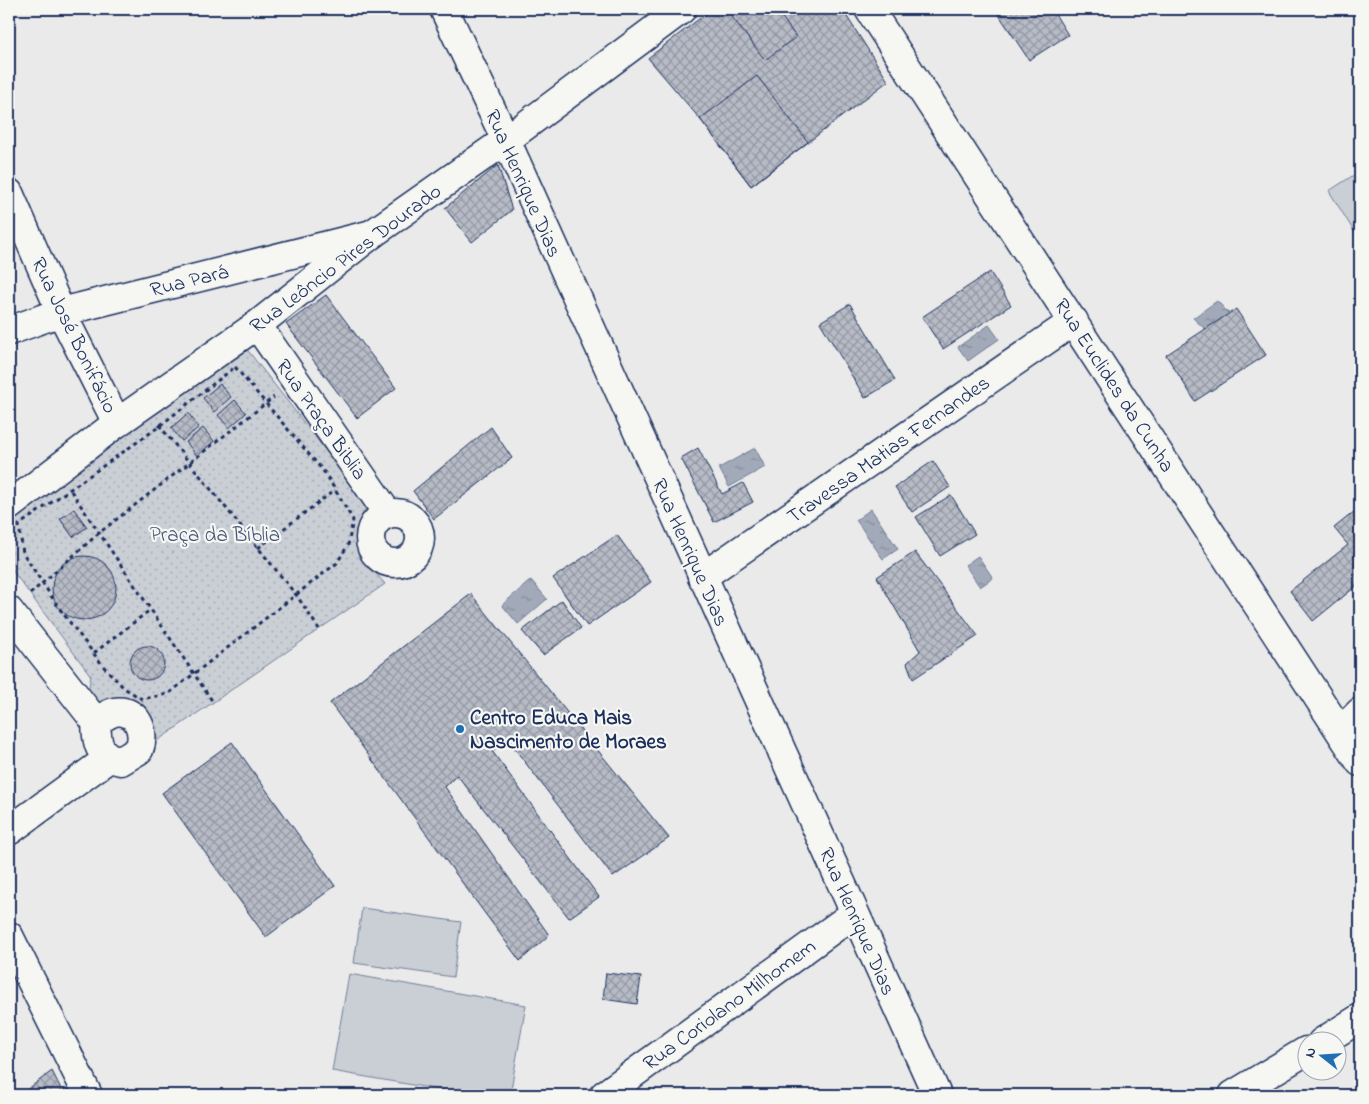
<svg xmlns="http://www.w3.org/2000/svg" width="1369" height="1104" font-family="'Indie Flower',sans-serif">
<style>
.grass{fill:#caced5;stroke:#727e9a}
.park{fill:url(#park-dots);stroke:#727e9a}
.water{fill:url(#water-ripples);stroke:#6c7995}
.building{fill:url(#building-cross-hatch);stroke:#1b2f5e}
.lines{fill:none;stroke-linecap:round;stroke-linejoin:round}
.minor-casing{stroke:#1b2f5e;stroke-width:31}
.tertiary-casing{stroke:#1b2f5e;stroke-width:31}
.secondary-casing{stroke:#1b2f5e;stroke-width:31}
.path{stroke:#1b2f5e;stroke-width:3;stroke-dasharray:4 4;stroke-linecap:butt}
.minor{stroke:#f6f6f2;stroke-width:28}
.tertiary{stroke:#f6f6f2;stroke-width:28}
.secondary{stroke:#f6f6f2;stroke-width:28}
.poi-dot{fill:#1f6fb2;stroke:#f6f6f2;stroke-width:2}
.labels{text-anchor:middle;stroke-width:4.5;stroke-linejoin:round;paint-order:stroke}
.street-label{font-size:21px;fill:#1b2f5e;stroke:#f6f6f2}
.park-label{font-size:21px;fill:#47577c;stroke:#f6f6f2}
.poi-label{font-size:21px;font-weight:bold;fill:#1b2f5e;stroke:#f6f6f2;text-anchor:start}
</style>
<defs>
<pattern id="park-dots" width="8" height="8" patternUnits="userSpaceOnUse" patternTransform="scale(1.25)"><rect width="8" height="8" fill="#caced5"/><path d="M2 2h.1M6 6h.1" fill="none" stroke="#adb1b9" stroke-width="1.8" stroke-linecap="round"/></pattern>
<pattern id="water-ripples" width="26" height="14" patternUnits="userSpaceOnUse" patternTransform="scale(1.25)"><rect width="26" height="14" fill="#a2aaba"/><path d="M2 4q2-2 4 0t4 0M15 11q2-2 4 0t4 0" fill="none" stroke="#838b9a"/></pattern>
<pattern id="building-cross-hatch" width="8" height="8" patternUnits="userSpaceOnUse" patternTransform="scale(1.25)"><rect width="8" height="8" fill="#b6bbc6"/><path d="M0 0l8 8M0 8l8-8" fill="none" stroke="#9398a4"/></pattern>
</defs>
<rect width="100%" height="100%" fill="#e9eae9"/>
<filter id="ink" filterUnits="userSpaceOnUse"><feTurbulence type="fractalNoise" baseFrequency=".02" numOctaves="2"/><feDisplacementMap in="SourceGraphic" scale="10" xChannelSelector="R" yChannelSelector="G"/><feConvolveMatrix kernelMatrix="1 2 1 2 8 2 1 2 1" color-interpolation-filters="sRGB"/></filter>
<g filter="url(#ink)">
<path class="grass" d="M1360,171V241L1329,191Z
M362,908L461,922L453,977L354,963Z
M349,974L526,1005L510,1095H470L332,1071Z"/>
<path class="park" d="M242,343L365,501C366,518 362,517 358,530C351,551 373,569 385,584L154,743L87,697L91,676L9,566V516Z"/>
<path class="water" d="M1217,301L1230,314L1205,329L1193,318Z
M989,325L999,339L968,361L958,347Z
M755,448L765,467L729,487L719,468Z
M871,509L898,549L883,559L856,520Z
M978,556L993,578L980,587L965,565Z
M531,580L547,599L518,624L502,605Z"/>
<path class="building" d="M712,9H842L888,81L751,186L700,119L648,58Z
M726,9H776L796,37L765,60Z
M995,9H1052L1068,35L1029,60Z
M757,76L808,142L751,186L700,119Z
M498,165L512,210L472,242L445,208Z
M990,272L1011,305L943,349L922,317Z
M326,295L396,388L357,418L286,324Z
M850,304L895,380L865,398L820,322Z
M1236,309L1266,355L1195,401L1166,355Z
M220,384L231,397L214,412L203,398Z
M235,400L246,413L229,428L218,415Z
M188,413L199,427L182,441L171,428Z
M491,427L512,458L434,519L413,491Z
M203,428L214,441L197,456L186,442Z
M698,448L722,494L743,483L753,502L714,522L681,458Z
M933,461L950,487L912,512L895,487Z
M951,495L975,534L940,556L916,517Z
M1360,507V583L1313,621L1290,591L1348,545L1334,528Z
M74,509L87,527L73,537L60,519Z
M617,535L651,582L587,626L553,578Z
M915,552L978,636L913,679L907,663L920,651L877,577Z
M52 588a32 32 0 1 1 64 0a32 32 0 1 1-64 0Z
M471,594L669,838L613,877L508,740L492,751L599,897L569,918L457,775L445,787L549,935L520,961L330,703Z
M562,600L581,628L543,655L522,631Z
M130 663a17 17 0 1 1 34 0a17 17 0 1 1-34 0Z
M232,742L335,886L266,937L162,793Z
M606,973L641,977L637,1004L603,999Z
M52,1071L64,1095H20Z"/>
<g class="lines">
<g class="minor-casing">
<path id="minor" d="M869,9L1360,762
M9,193L61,312L117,423
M257,325L388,514
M9,331L61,312L372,234
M370 538a25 25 0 1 1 50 0a25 25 0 1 1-50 0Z
M702,577L1074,321
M9,611L96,722C97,744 98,756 121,761L139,750C146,732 138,708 114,712C107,714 101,719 96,722
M1341,731L1360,712
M9,831L109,758
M9,936L88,1095
M1322,1042L1360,1018
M1233,1095L1306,1051"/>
</g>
<g class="tertiary-casing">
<path id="tertiary" d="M444,9L506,140L937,1095
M604,1095L855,913"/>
</g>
<g class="secondary-casing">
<path id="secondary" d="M9,506L117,423L257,325L372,234L506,140L682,9"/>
</g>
<path class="path" d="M235,367L325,473L353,520L348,545L337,563L168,694L142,699L124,688L104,667L59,608L23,553L19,525L153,431Z
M159,425L297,596L319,629
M71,491L213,702
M258,548L335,490
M30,594L99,533L274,397
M94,653L150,610"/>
<use href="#minor" class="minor"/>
<use href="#tertiary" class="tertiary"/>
<use href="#secondary" class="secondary"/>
</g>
</g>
<circle class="poi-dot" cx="460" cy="729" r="5"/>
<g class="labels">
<g class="street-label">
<text transform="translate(524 183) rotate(66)" y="7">Rua Henrique Dias</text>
<text transform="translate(345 258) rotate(-37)" y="7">Rua Leôncio Pires Dourado</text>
<text transform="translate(189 280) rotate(-14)" y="7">Rua Pará</text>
<text transform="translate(75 335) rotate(64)" y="7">Rua José Bonifácio</text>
<text transform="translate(1115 385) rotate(57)" y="7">Rua Euclides da Cunha</text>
<text transform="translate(322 419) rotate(55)" y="7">Rua Praça Biblia</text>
<text transform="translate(888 449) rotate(-35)" y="7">Travessa Matias Fernandes</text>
<text transform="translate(691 552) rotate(66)" y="7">Rua Henrique Dias</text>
<text transform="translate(858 921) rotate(66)" y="7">Rua Henrique Dias</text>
<text transform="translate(729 1004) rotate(-36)" y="7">Rua Coriolano Milhomem</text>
</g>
<g class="park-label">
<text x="215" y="541">Praça da Bíblia</text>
</g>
<g class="poi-label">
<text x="470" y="724">Centro Educa Mais<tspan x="470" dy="24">Nascimento de Moraes</tspan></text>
</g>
</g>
<rect width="1369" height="1104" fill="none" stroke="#f6f6f2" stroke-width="30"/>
<rect x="15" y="15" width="1339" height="1074" fill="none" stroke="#1b2f5e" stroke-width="2" filter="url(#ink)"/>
<g transform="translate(1322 1056) rotate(287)"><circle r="24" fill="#f6f6f2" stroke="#9ea6b7"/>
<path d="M0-4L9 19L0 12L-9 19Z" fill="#1f6fb2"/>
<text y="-8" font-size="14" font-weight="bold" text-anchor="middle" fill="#1b2f5e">N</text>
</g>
</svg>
